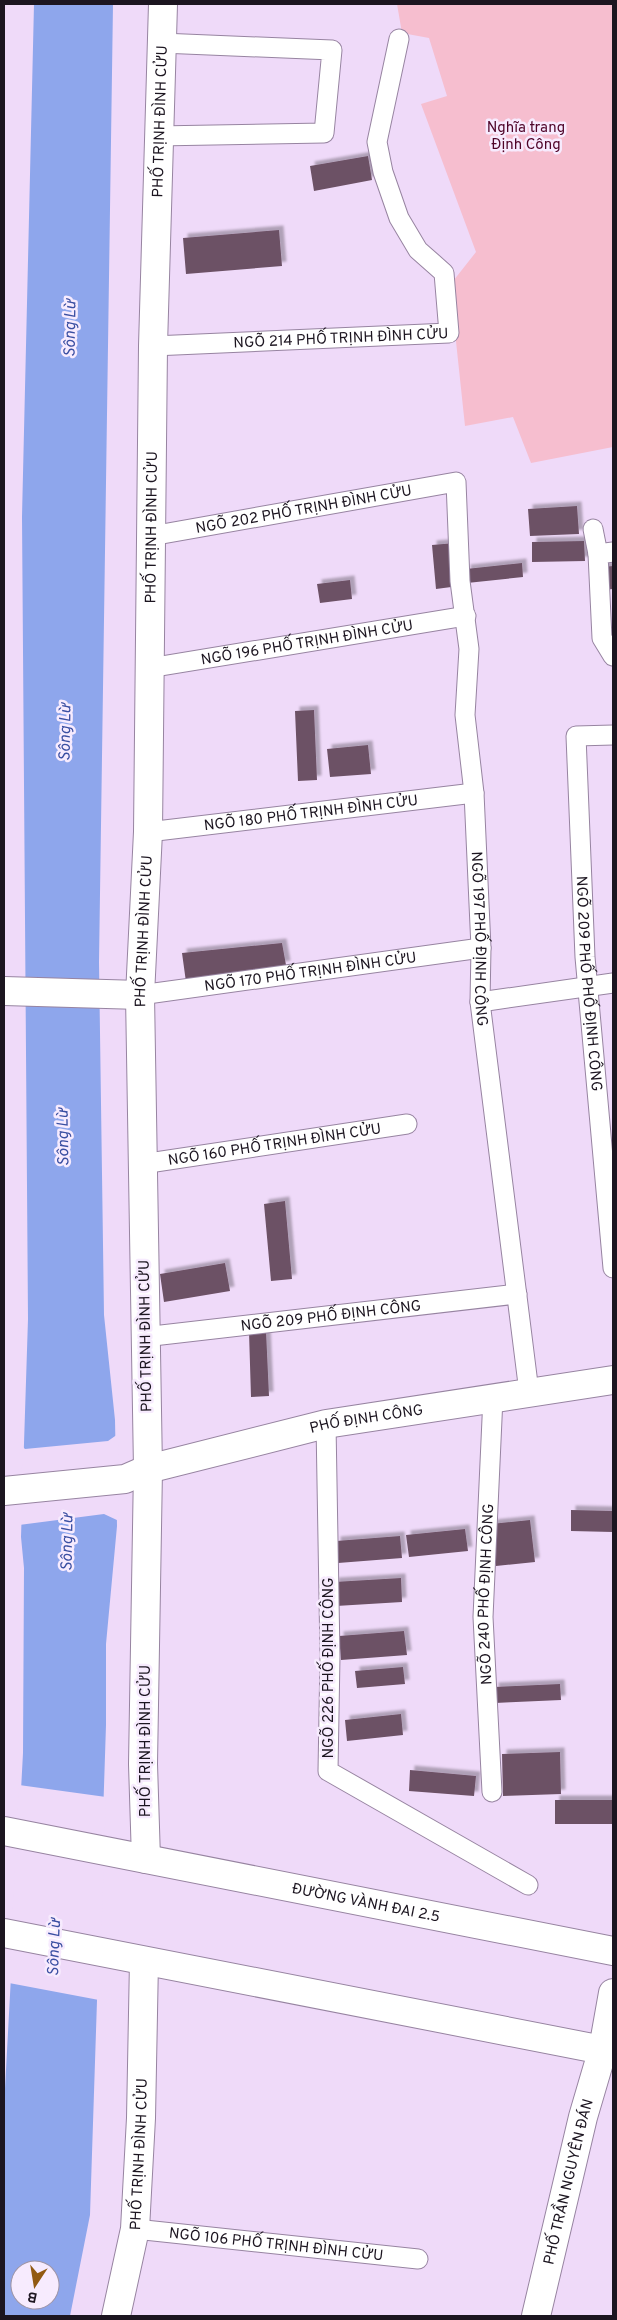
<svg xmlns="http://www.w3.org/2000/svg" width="617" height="2320" font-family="Overpass,sans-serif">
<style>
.green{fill:#f6becf}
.water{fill:#8ea6ec;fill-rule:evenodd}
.pier{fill:#efdaf9}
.building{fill:#6c5165;filter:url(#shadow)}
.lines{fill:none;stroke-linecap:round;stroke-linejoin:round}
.service-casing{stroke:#9784a1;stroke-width:21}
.minor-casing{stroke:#9784a1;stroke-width:30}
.tertiary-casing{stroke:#9784a1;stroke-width:30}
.secondary-casing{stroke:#9784a1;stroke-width:30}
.primary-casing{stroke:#9784a1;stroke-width:30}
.service{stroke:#fff;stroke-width:19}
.minor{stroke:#fff;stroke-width:28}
.tertiary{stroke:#fff;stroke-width:28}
.secondary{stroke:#fff;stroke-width:28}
.primary{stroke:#fff;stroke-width:28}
.labels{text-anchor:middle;stroke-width:5;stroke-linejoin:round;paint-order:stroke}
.street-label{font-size:15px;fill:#1c1520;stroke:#f7ebfe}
.park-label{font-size:15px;fill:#4f0428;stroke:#f7ebfe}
.water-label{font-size:16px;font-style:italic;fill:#3a4fa2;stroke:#f7ebfe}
</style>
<defs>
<filter id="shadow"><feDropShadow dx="4.5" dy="-4.5" stdDeviation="1" flood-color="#0004"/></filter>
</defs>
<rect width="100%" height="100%" fill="#efdaf9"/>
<path class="green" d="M397,4H613V447L531,463L513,417L465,426L450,285L476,252L421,104L447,96L429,38L402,33Z"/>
<path class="water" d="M34,4H113L99,962L104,1315L115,1420L117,1526L106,1644V1725L90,2215L70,2316H4V2107L23,1753L24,1568L21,1537L28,1319L22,517ZM20,2270H50V2300H20Z"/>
<path class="pier" d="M118,1434L119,1521L104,1514L19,1525L23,1447L25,1449L108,1441Z
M19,1785L106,1797L99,2000L9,1983Z"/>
<path class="building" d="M368,156L372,180L314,191L310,166Z
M279,230L282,266L186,274L183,238Z
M577,506L579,534L530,536L528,509Z
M584,541L585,561L532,562V542Z
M455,543L459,586L436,589L432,545Z
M522,563L523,577L467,583L466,569Z
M613,566V589L603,590L602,567Z
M350,580L352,599L320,603L317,584Z
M314,710L317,780L298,781L295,711Z
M368,745L371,774L330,777L327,749Z
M282,943L286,965L186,982L182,953Z
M285,1201L292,1279L271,1281L264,1204Z
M225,1263L230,1291L164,1302L160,1274Z
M266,1331L269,1396L251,1397L249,1332Z
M571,1510L613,1511V1532L571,1531Z
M530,1520L535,1562L496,1566L491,1524Z
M465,1529L468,1551L409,1557L406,1535Z
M400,1536L402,1558L338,1563L336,1541Z
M401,1578L402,1602L336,1606L334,1582Z
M404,1631L407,1655L341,1660L339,1636Z
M403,1667L405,1684L357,1688L355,1671Z
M560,1684L561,1700L495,1703L494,1687Z
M401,1714L403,1735L347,1741L345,1720Z
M560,1752L561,1794L503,1796L502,1754Z
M410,1770L476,1776L474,1796L409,1791Z
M555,1800H613V1824H555Z"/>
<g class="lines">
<g class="service-casing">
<g id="service">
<path d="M157,136L324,133L332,50L161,43"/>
<path id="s1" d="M153,346L449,333L444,273L418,250L399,218L383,172L377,142L399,39"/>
<path d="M593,529L598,554"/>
<path id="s2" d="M151,536L456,482L460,581L469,649L465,715L474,793L481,948L480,1002L529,1392"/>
<path d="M613,552L598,554L602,638L613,656"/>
<path id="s3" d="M149,668L466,616"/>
<path id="s4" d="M613,735L576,736L585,957L613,1268"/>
<path id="s5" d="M148,832L474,793"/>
<path id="s6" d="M140,995L481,948"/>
<path d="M480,1002L613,983"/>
<path id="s7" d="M142,1164L407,1124"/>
<path id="s8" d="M144,1337L517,1294"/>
<path d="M326,1424L330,1656L328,1771L528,1885"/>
<path id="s9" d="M492,1792L483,1617L493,1397"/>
<path id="s10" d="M135,2229L418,2259"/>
</g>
</g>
<g class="minor-casing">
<path id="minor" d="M4,991L140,995"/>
</g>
<g class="tertiary-casing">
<g id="tertiary">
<path id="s11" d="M4,1491L125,1479L148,1469L326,1424L613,1380"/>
<path id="s12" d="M536,2316L583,2117L603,2049"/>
</g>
</g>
<g class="secondary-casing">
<g id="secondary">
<path id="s13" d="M146,1859L143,1764L148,1469L140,995L148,832L153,346L163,4"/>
<path id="s14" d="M116,2316L135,2229L141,2118L144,1961"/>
</g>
</g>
<g class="primary-casing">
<g id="primary">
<path id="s15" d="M4,1831L613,1951"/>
<path d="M4,1933L613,2052"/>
<path d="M603,2049L613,1993"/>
</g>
</g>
<use href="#service" class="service"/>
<use href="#minor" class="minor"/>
<use href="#tertiary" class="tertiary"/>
<use href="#secondary" class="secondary"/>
<use href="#primary" class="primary"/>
</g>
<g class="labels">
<g class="street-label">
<text dy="5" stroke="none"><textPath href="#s13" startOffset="1738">PHỐ TRỊNH ĐÌNH CỬU</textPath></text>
<text dy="5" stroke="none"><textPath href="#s1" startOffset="188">NGÕ 214 PHỐ TRỊNH ĐÌNH CỬU</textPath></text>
<text dy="5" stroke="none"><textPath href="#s2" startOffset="155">NGÕ 202 PHỐ TRỊNH ĐÌNH CỬU</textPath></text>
<text dy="5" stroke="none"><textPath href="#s13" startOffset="1332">PHỐ TRỊNH ĐÌNH CỬU</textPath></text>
<text dy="5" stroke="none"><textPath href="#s3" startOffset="160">NGÕ 196 PHỐ TRỊNH ĐÌNH CỬU</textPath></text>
<text dy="5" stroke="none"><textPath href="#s5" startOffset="164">NGÕ 180 PHỐ TRỊNH ĐÌNH CỬU</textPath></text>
<text dy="5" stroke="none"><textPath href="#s13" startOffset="928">PHỐ TRỊNH ĐÌNH CỬU</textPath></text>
<text dy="5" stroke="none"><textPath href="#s2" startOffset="768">NGÕ 197 PHỐ ĐỊNH CÔNG</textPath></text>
<text dy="5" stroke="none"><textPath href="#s6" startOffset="172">NGÕ 170 PHỐ TRỊNH ĐÌNH CỬU</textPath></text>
<text dy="5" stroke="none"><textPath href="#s4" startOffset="285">NGÕ 209 PHỐ PHỐ ĐỊNH CÔNG</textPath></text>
<text dy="5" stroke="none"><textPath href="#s7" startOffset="134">NGÕ 160 PHỐ TRỊNH ĐÌNH CỬU</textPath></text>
<text dy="5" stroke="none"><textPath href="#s8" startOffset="188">NGÕ 209 PHỐ ĐỊNH CÔNG</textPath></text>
<text transform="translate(145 1336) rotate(-91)" y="5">PHỐ TRỊNH ĐÌNH CỬU</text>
<text dy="5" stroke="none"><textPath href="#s11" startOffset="371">PHỐ ĐỊNH CÔNG</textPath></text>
<text dy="5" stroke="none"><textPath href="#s9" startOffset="198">NGÕ 240 PHỐ ĐỊNH CÔNG</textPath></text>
<text transform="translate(328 1668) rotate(-90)" y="5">NGÕ 226 PHỐ ĐỊNH CÔNG</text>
<text transform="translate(145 1741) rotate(-90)" y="5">PHỐ TRỊNH ĐÌNH CỬU</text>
<text dy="5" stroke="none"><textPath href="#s15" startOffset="369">ĐƯỜNG VÀNH ĐAI 2.5</textPath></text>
<text dy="5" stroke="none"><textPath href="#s14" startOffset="164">PHỐ TRỊNH ĐÌNH CỬU</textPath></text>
<text dy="5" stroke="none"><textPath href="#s12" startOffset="138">PHỐ TRẦN NGUYÊN ĐÁN</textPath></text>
<text dy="5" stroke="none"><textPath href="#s10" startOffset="142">NGÕ 106 PHỐ TRỊNH ĐÌNH CỬU</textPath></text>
</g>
<g class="park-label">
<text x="526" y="132">Nghĩa trang<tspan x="526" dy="17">Định Công</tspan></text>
</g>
<g class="water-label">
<text transform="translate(69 328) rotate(-89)" y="6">Sông Lừ</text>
<text transform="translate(64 732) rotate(-89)" y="6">Sông Lừ</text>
<text transform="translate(62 1137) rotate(-91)" y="6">Sông Lừ</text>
<text transform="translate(66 1542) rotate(-89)" y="6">Sông Lừ</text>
<text transform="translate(53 1947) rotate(-88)" y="6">Sông Lừ</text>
</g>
</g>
<rect width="617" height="2320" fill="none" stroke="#1c1520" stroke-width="10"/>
<g transform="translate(35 2285) rotate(192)"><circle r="24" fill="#f7ebfe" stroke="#9f95a5"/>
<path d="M0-4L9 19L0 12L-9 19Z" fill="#925a13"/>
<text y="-8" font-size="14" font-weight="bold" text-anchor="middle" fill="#1c1520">B</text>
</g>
</svg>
